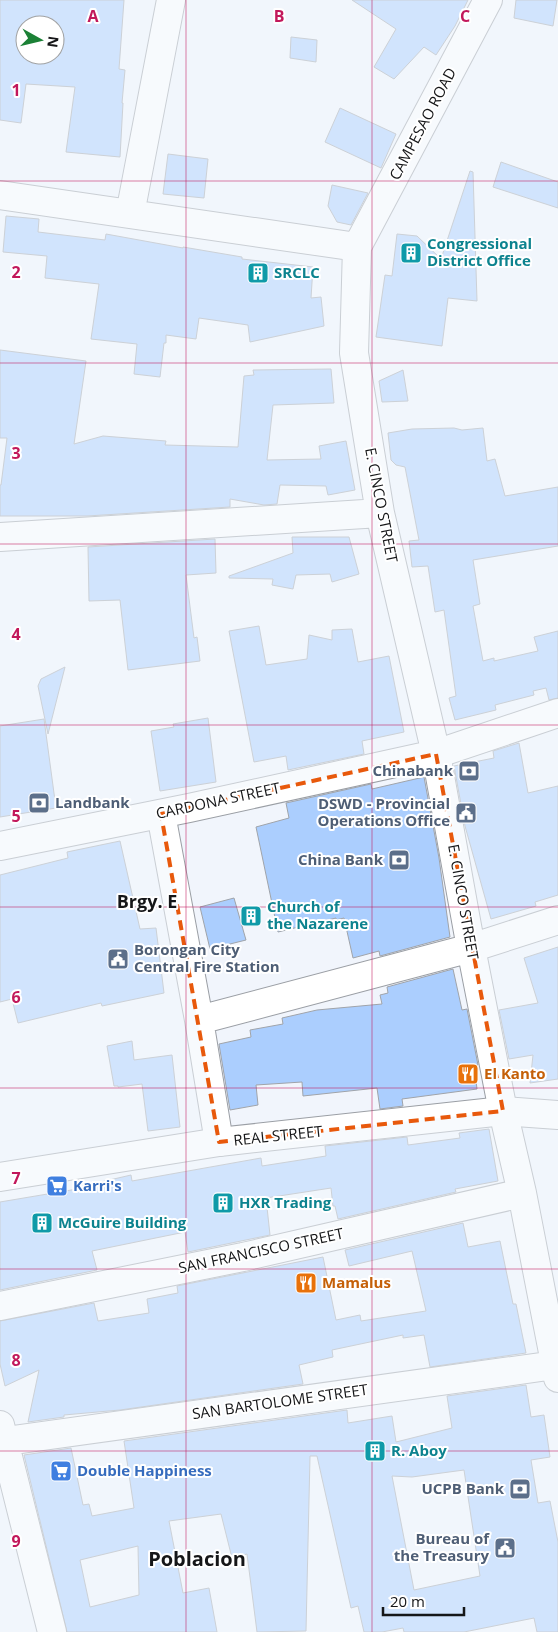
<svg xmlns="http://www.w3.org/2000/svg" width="558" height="1632" font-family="'Open Sans',sans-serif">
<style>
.building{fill:#abcefe;stroke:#a0a4aa;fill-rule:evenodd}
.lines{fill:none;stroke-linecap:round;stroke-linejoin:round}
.minor-casing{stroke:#9b9fa5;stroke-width:30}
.major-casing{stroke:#9b9fa5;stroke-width:30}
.minor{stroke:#fff;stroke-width:28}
.major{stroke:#fff;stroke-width:28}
.marked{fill:none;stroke:#e8590c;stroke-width:4;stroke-dasharray:10 6;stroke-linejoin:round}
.grid{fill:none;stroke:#c2185b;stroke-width:1;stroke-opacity:0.55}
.labels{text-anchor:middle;stroke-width:4;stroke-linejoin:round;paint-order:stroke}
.street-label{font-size:15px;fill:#151618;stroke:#fff}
.culture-label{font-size:15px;font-weight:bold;fill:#0d838f;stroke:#fff;text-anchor:start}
.service-label{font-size:15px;font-weight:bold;fill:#4e5e75;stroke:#fff;text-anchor:end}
.food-label{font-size:15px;font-weight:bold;fill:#c56008;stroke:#fff;text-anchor:start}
.shop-label{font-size:15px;font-weight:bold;fill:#366cbe;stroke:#fff;text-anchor:start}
.quarter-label{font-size:18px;font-weight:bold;fill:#151618;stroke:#fff}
.district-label{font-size:20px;font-weight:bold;fill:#151618;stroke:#fff}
.grid-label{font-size:16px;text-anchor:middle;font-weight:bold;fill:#c2185b;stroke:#fff;stroke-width:4;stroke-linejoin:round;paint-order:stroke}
</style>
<rect width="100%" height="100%" fill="#f1f5fc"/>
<path class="building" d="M0,0H124L119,69L125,70L122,103H123L120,157L66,152L75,87L26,84L21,123L0,120ZM25,25H55V55H25Z
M352,0H468L455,26L436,55L424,47L394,79L374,67L396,29Z
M516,0H557L553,26L514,18Z
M291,37L317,40L316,62L290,58Z
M340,108L396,134L381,168L325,142Z
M168,154L208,159L204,198L163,194Z
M501,162L558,182V208L493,187Z
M470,171L473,172L477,301L448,298L442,346L376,337L385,275L392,276L397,234L417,236L441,259Z
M332,185L368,193L351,225L337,222L328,206Z
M6,216L39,219L38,232L105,240L106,234L183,248V247L242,257V259L313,267L311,298L321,297L324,326L250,342L248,325L199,318L196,339L166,335V343H164L160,377L134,374L137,344L91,339L99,284L45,278L47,256L3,252Z
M0,350L86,361L74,444L103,436L166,441L165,445L238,447L244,376L254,375L253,370L331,369L334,403L273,405L267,460L321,459L319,446L346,441L355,490L328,495L326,486L280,485L277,504L264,505L230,499V507L87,516H0V485H1L7,438H0Z
M403,370L408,401L382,402L379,381Z
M454,428L462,430L483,428L487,461L495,459L505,496L558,487V546L473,560L480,604L473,606L483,661L494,658V661L538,651L534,637L558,631V698L549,700L546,688L533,691L534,695L495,705L496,710L455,720L449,698L456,696L444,610L435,612L428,566L412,567L409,541L419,540L405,467L396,465L391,460L388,433L412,429Z
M292,537H349L359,574L332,582L330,574L296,575L293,589L272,585L273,579L229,578V576L293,553Z
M215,539L216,573L186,575L194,638L197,637L200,661L128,670L120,600L89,601L88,547Z
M259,626L266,665L307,659L309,635L332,640V630L352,629L358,662L389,656L404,732L362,741L364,754L288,770L286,756L254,762L229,631Z
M65,667L48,734L38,686L41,679Z
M208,718L216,782L160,791L151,731L174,727L173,724Z
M44,719L56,808L0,817V726Z
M519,743L528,793L558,786V895L535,902L536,906L491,919L465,826L454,766L494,758L493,751Z
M424,777L439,858L450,937L380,956L379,951L353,958L344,918L336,920V918L278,932L256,827L289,818L286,803L371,784L372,789Z
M120,841L140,929L156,928L164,993L102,1006L101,1003L18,1023L12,999L0,1002V875L68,858L67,852Z
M234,898L246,940L210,949L200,907Z
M558,947V1079L530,1083L533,1055L509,1059L499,1010L538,1003L524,958Z
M453,969L462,1010L467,1009L478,1065H474L477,1089L402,1099L403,1106L380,1109L377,1088L303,1096L302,1082L256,1085L258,1105L230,1110L219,1044L251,1037L250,1030L283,1024L282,1018L317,1010L382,1004L380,995L388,993L387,987Z
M132,1041L134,1060L172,1055L180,1127L148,1131L142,1084L118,1087V1086H114L107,1046Z
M489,1129L498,1181L455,1189L456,1192L338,1219L335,1206H333L331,1188L266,1198L270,1235L188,1252L185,1232L92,1251L97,1270L0,1290V1202L89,1187L88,1185L131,1175L132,1181L261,1158L262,1166L326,1156L325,1146L407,1137L408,1145L460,1138L459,1133Z
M463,1223L468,1247L500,1241L513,1304H516L526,1353L430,1367L424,1335L403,1338V1335L332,1350L333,1357L299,1365L303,1384L120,1410L64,1415V1417L28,1422L39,1370L5,1386L0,1364V1321L94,1303L98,1321L149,1313L147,1299L178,1293L177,1286L323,1257L336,1320L360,1315L361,1321L426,1311L412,1251L349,1266L345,1250Z
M526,1385L531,1417L544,1415L550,1457L531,1460L538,1503L550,1501L558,1542V1632H537L534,1618L464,1632H404L403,1628L382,1632H364L358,1606L351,1608L317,1456H310L306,1631L257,1632L247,1554L232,1558L221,1514L169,1521L183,1593L209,1588L217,1632H67L24,1455L71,1448L83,1505L89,1504L92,1516L134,1508L124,1441L347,1410L348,1423L392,1416L396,1442L452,1428L447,1396ZM464,1470L480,1576L414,1590L392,1476L412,1477ZM138,1546L139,1595L90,1607L80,1560Z"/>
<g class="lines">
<g class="minor-casing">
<path id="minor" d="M488,0L357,247L354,353L380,513L436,754L471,948L503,1111L522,1193L558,1378
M0,195L357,247
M130,214L171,0
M0,537L380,513
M161,814L199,1020
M0,846L189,808L436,754L558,713
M219,1142L199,1020L471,948L558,920
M0,1306L243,1257L522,1193
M0,1425L52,1632
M0,1442L555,1365"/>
</g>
<g class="major-casing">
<path id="major" d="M0,1177L219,1142L503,1111L558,1115"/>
</g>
<use href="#minor" class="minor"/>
<use href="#major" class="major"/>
</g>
<path d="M0 0H558V1632H0ZM436,754L503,1111L219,1142L161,814Z" fill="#f1f5fc" fill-opacity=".55" fill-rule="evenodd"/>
<path class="marked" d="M436,754L503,1111L219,1142L161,814Z"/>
<path class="grid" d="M186,0V1632M372,0V1632M0,181H558M0,363H558M0,544H558M0,725H558M0,907H558M0,1088H558M0,1269H558M0,1451H558"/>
<defs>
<g id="building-square" transform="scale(1.125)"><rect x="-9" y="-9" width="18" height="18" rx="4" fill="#0f9aa8" stroke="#fff"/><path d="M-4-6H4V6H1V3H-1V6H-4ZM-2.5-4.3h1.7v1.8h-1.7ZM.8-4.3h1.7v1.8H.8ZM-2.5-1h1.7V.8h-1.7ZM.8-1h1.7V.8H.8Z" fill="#fff"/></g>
<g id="bank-square" transform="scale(1.125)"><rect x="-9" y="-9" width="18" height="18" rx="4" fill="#5c6f8a" stroke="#fff"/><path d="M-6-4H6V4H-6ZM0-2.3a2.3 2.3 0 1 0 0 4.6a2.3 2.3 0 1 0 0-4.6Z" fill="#fff"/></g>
<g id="civic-square" transform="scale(1.125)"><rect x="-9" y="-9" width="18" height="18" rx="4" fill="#5c6f8a" stroke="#fff"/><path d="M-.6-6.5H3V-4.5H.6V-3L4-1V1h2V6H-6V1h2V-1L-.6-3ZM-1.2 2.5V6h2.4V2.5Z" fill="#fff"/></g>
<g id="restaurant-square" transform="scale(1.125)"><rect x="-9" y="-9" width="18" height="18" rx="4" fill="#e8710a" stroke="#fff"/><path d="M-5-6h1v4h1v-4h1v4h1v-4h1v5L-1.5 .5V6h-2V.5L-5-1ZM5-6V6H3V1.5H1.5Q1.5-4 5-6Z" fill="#fff"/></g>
<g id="supermarket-square" transform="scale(1.125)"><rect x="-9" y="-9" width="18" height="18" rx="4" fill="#3f7fe0" stroke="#fff"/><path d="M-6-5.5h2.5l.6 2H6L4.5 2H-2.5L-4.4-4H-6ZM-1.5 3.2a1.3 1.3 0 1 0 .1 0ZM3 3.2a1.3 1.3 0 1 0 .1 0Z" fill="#fff"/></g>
</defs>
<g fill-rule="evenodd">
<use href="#building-square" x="411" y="253"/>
<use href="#building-square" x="258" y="273"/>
<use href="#bank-square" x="469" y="771"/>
<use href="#bank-square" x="39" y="803"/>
<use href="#civic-square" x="466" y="813"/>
<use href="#bank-square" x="399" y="860"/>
<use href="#building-square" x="251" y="916"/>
<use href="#civic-square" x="118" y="959"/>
<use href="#restaurant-square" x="468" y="1074"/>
<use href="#supermarket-square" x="57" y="1186"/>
<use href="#building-square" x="223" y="1203"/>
<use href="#building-square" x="42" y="1223"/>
<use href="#restaurant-square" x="306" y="1283"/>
<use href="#building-square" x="375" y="1451"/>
<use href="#supermarket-square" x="61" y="1471"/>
<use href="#bank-square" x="520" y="1489"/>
<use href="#civic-square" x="505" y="1548"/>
</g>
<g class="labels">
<g class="street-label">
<text transform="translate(423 124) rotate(-62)" y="5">CAMPESAO ROAD</text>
<text transform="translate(381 505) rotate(79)" y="5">E. CINCO STREET</text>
<text transform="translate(218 801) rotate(-12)" y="5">CARDONA STREET</text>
<text transform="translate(463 902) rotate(80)" y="5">E. CINCO STREET</text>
<text transform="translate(278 1136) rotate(-6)" y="5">REAL STREET</text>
<text transform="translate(261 1251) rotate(-12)" y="5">SAN FRANCISCO STREET</text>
<text transform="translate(280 1402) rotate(-8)" y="5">SAN BARTOLOME STREET</text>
</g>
<g class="culture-label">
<text x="427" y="249">Congressional<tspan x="427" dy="17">District Office</tspan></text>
<text x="274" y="278">SRCLC</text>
<text x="267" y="912">Church of<tspan x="267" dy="17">the Nazarene</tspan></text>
<text x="239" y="1208">HXR Trading</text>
<text x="58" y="1228">McGuire Building</text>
<text x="391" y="1456">R. Aboy</text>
</g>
<g class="service-label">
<text x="453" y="776">Chinabank</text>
<text x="55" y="808" text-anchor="start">Landbank</text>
<text x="450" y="809">DSWD - Provincial<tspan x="450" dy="17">Operations Office</tspan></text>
<text x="383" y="865">China Bank</text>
<text x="134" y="955" text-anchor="start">Borongan City<tspan x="134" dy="17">Central Fire Station</tspan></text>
<text x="504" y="1494">UCPB Bank</text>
<text x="489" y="1544">Bureau of<tspan x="489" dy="17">the Treasury</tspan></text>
</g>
<g class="food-label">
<text x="484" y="1079">El Kanto</text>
<text x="322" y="1288">Mamalus</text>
</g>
<g class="shop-label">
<text x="73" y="1191">Karri's</text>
<text x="77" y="1476">Double Happiness</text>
</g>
<g class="quarter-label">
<text x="147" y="908">Brgy. E</text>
</g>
<g class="district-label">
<text x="197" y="1566">Poblacion</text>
</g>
</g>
<g class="grid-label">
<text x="93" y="22">A</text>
<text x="279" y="22">B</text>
<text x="465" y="22">C</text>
<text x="16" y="96">1</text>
<text x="16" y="278">2</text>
<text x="16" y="459">3</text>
<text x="16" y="640">4</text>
<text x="16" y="822">5</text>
<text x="16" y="1003">6</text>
<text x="16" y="1184">7</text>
<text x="16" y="1366">8</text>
<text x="16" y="1547">9</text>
</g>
<g transform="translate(40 40) rotate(98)"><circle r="24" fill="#ffffff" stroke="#a1a2a3"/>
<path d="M0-4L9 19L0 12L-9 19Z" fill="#1b8136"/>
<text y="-8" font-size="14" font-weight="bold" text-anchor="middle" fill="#151618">N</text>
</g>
<path d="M383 1607v8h81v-8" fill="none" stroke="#151618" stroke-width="2.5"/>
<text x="390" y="1607" font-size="15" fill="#151618" stroke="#ffffff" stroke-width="4" paint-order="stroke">20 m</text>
</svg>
